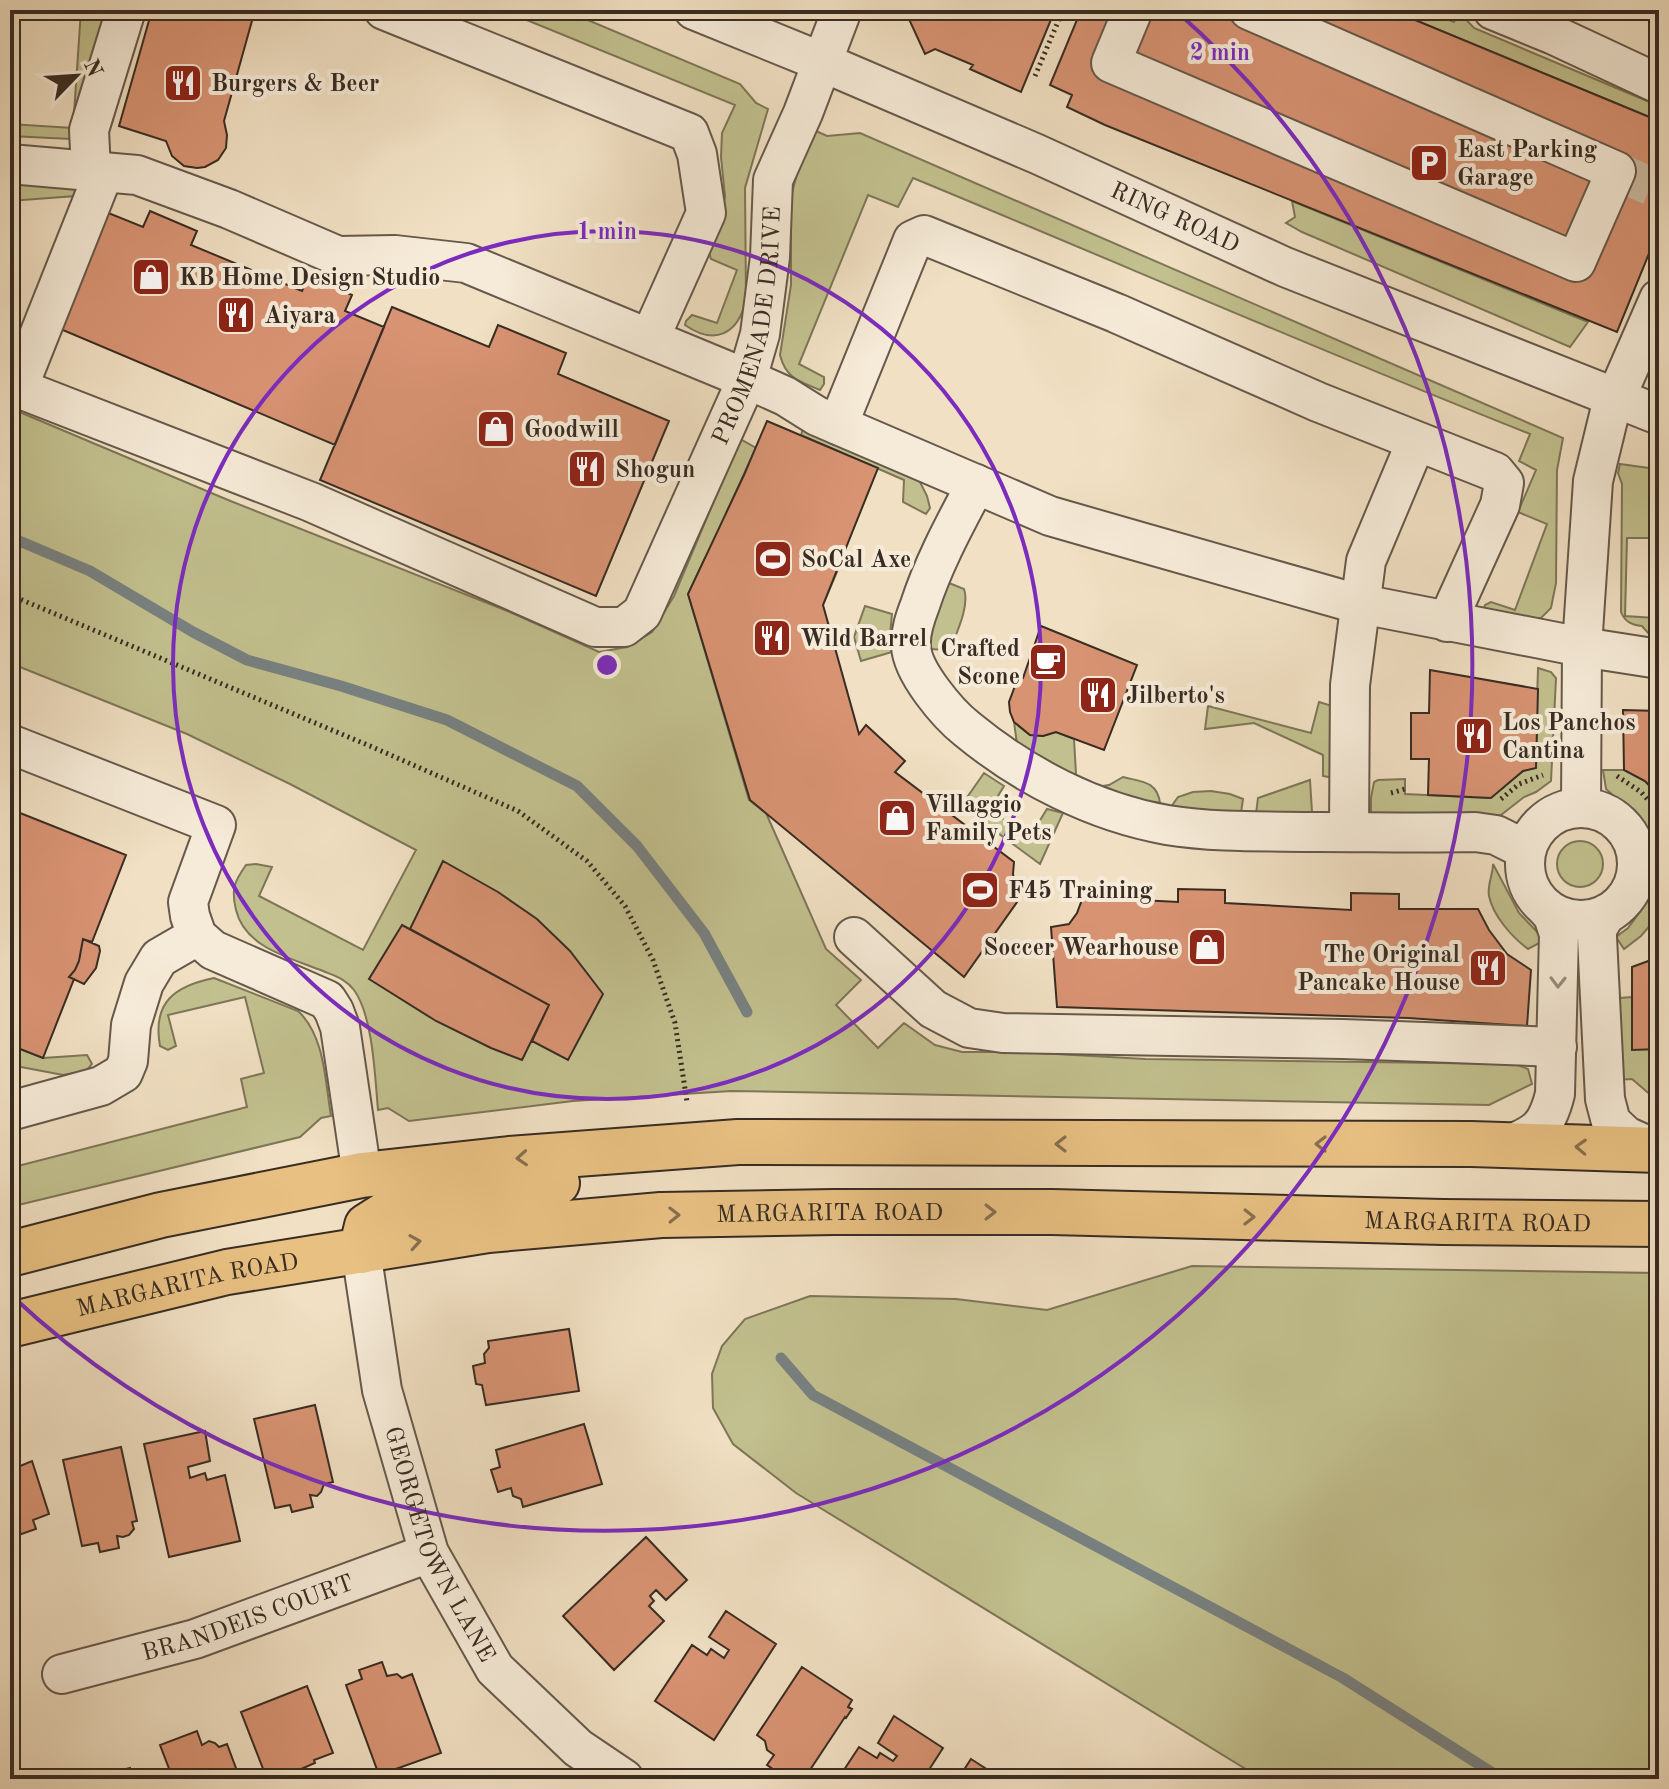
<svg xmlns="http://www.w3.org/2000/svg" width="1669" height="1789" font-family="'Old Standard TT',serif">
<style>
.green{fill:#c2c08e;stroke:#7d7658;stroke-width:2}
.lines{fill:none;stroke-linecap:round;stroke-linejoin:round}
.stream{stroke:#788181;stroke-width:11}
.building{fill:#d89373;stroke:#382c23;stroke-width:2}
.minor-tunnel{stroke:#ccbca3;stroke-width:38;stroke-dasharray:38 19;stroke-linecap:butt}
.minor-casing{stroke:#66594b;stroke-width:42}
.major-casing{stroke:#382c23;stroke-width:48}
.path{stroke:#382c23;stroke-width:5;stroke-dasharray:2 4;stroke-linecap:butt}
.minor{stroke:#f6ebd8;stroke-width:38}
.major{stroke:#e8c082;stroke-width:44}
.oneway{stroke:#978c7e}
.oneway2{stroke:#876f4e}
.ring{fill:none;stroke:#7b2cbf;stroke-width:4}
.labels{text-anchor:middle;stroke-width:8;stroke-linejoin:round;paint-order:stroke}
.poi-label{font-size:24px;font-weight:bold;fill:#382c23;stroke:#f6ebd8;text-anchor:start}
.street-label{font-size:24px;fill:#382c23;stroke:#f6ebd8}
.centre{fill:#7b2cbf;stroke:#f6ebd8;stroke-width:4}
.ring-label{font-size:24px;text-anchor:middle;font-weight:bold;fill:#7b2cbf;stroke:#f6ebd8;stroke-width:8;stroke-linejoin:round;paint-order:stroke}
</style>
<rect width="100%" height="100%" fill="#f1e0c3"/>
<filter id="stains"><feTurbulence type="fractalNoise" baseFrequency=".0025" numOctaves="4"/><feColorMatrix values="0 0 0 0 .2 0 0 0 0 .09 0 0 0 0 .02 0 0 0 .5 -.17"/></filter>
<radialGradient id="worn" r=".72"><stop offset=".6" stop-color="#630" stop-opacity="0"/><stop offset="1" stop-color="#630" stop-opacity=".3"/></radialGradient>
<path class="green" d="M81,10H112L71,139L10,136V124L73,128Z
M502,10H564L740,84L756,103L768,109L745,188L746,300C738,334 715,346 685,325L686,321L692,315L717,323L737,270L711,259L708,249L722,217L725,196L721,157L722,133L735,105Z
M1391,10H1422L1454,22L1458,11L1474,28L1659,106V121Z
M816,131L827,136L860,133L1563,438L1557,470L1556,583L1551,608L1541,618L1526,623L1483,611L1485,605L1491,602L1515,610L1547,524L1518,512L1536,470L1519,461L1530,434C1323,352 1119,263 913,178L898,207L868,195L799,364L824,377V384L820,390C800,381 786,379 780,355L791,285V197L801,158Z
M76,182L81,192L76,196L10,201V185Z
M1292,201L1588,322L1570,347L1302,232L1286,223L1295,217Z
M10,408L228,500L510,612L599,652L627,647L652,632L674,596L740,439L756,448L727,511L842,560L823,605L705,558L688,594L749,800L766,813L826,949L861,980L836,1005L878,1048L904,1023L935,1045L962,1052H1021L1145,1059L1515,1064L1528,1069L1532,1084L1489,1105L731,1091L573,1101L409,1121L388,1108L378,1110C375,1077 373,1016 354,990C346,979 335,976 323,971C291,958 245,948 236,910C231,889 234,882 246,865L256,864L272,867L259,896L363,950L416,850L290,784L187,734L10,663Z
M805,423L907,467L920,482L927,496L930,508L926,514L903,502L904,480L801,435Z
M1620,464L1649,468L1659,474V529L1657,538H1627L1625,616L1655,618L1659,628L1656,634H1649L1642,626C1632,625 1625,622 1621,612L1622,484L1618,473Z
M944,581L964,589C970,606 956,634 950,650L928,649V619Z
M865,606L892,614L890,635L892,652L861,661L854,637Z
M1538,668L1551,672L1556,678L1551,781L1536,792L1524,797L1501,815L1480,816L1371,814V798L1374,782L1378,780L1405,779V794L1490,798L1523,771L1535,768Z
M1319,702L1329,705L1332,710L1333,778L1323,776V755L1254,723L1205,729L1208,706L1311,733Z
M1014,722L1030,735L1043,736L1056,732L1074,739L1076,774L1074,778L1017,744Z
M1603,770H1624L1645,781L1659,796V854L1639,819L1606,789Z
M984,773L1004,786L989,811L1031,835L1047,809L1063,813L1040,864L961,806Z
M1123,777C1142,782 1157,781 1160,803L1139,801L1097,787L1109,785Z
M1310,780L1312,812L1256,814L1258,798Z
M1211,791L1230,794L1243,799L1241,813L1171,807L1178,797L1193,792Z
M1557 864a23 23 0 1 1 46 0a23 23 0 1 1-46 0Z
M1493,864L1519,913L1545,940L1528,949C1512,937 1493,916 1489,896C1487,885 1493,875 1493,864Z
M1654,897L1659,898V915L1641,936L1624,949L1616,937L1628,928L1648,901Z
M214,978L298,1011C325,1036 325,1081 331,1116L321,1118L300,1137L10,1207V1168L247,1107L241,1079L264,1073L245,997L168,1015L176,1046L168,1050L160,1046C152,1002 175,986 214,978Z
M1632,997V1049H1659V1102L1632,1079L1616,1080L1606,999Z
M10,1045L43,1058L87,1055L92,1064L86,1071L63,1075L10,1065Z
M1192,1266L1659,1273V1779H1262L796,1493L733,1444L713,1408L712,1374L722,1346L745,1319L810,1296L956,1299L1047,1310Z"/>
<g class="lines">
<path class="stream" d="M10,537L90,571L193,632L247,660L341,686L447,720L577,786L637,846L704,933L747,1012
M781,1358L813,1395L1343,1678L1502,1779"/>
</g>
<path class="building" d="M152,10H255L224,121L227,135L226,148L218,160L205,167L197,168L184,166L172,156L166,141L119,126Z
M911,10H1055L1021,92L970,69L973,65L935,49L925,54L908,17Z
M1081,10H1391L1659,121V229L1617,332L1105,125L1067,107L1072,95L1050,85Z
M150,211L197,231L191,245L302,291L309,276L352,295L345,311L384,327L335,445L58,328L106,212L143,227Z
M392,307L489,347L498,325L566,353L558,374L669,421L596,596L320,480Z
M767,421L878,468L823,605L859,734L866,725L905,761L895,772L1014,862L1013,874L1015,885L1022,895L964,977L750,800L688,594L744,475Z
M1041,626L1137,665L1104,750L1056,732L1043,736L1030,735L1014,722L1010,712L1009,702L1015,686L1023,678Z
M1430,670L1538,689L1536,768L1523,771L1491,798L1428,795L1429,759H1411V713H1429Z
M1623,710L1659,711V796L1645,781L1624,770Z
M10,809L126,855L92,942L83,939L79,961L75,970L69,977L74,979L43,1058L10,1045Z
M443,861L498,892L537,919L570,951L603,994L568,1060L532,1041L549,1005L410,929Z
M1178,889L1225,890V903L1351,910V893L1399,894V909H1478L1489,930L1507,954L1531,970L1527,1026L1408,1018L1057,1007L1051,927L1069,924L1077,913L1083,897L1178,902Z
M402,925L549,1005L522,1060L491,1048L436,1021L369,979Z
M83,939L99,946L100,951L96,968L84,984L69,977L75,970L79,961Z
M1659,955V1049L1632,1050V967L1651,960Z
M569,1329L579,1391L486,1405L482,1385L476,1384L473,1366L485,1363L484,1354L489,1348L488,1341Z
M315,1405L333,1482L324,1484L321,1492L317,1496L310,1495L313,1507L292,1512L290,1505L275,1508L254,1419Z
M584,1424L602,1484L523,1507L521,1499L513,1496L511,1488L498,1492L491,1470L500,1467L496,1450Z
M205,1431L210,1461L188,1467L190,1478L205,1473L207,1480L225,1475L240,1541L169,1557L144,1444Z
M121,1447L137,1521L132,1522L134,1529L129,1535L123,1537L117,1536L119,1548L100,1552L98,1543L82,1546L63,1460Z
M32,1461L49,1514L33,1520L36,1529L10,1538V1463L12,1462L13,1469Z
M646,1537L687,1580L666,1600L656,1590L650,1596L654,1601L649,1606L664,1621L614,1670L563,1616Z
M726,1611L776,1644L714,1740L655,1701L692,1645L707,1655L711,1649L724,1658L729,1650L709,1637Z
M382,1662L387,1676L397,1674L402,1678L412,1674L441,1753L379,1775L346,1685L362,1679L359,1670Z
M802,1667L852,1700L848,1707L852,1709L846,1718L845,1717L804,1779L790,1772L786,1778L767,1765L774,1755L767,1750L765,1741L757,1735Z
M307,1686L333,1753L314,1760L315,1763L301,1769L305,1777L325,1770L329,1779H267L241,1712Z
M894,1716L943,1748L923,1779H838L859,1747L877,1758L880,1753L893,1761L897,1756L878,1743Z
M197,1731L202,1745L209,1741L215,1743L219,1747L227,1744L240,1779H173L160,1745Z
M971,1759L1002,1779H958Z
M130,1768L133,1779H89Z"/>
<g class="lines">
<path class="minor-tunnel" d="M1616,171L1659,190"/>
<g class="minor-casing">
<g id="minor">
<path d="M384,10L689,133L697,154L706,213L650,338"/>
<path id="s1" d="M694,10L822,62L1037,154L1285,267L1659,415"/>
<path d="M1133,10L1111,63L1576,262L1616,171L1249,10"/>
<path d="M1493,10L1554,35L1659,84"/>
<path d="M10,164L137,175L229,209L338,256L395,255L466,263L747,379L785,396L817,416L1050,516L1137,541L1351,602L1582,647L1659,659"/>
<path d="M91,170L89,130L126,10"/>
<path id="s2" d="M10,385L311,502L595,627H624L642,613L747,379L760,334L770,257L773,180L803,113L842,10"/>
<path d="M18,388L104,172"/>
<path d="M838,425L913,240L924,235L1116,313L1318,402L1495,472L1504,483L1500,505L1447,622"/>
<path d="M976,484C955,524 934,562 920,605C915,618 910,632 911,646C912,672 948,714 967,729C1024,776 1094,812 1167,825C1217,833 1268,831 1318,832C1370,832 1423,833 1475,832L1496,835L1526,850"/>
<path d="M10,744L216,825L188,902L190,916L197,936L213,950L327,1000L334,1011L340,1027L362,1175"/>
<path d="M1581,808L1582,647L1593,481L1610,411L1659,299"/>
<circle cx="1581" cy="864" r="56"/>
<path d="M1349,832L1350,685L1366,561L1416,442"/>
<path d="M1606,914L1597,929V937L1605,1099L1611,1122L1626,1136L1655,1149"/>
<path d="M854,937L933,1009L969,1028L1003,1033L1343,1039L1557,1047"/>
<path d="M10,1111L101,1086L123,1073L128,1061L131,1025L144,983L159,958L197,936"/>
<path d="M1508,1145C1538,1134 1547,1126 1555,1094L1559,934L1553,916L1546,908"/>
<path id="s3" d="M361,1251L382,1390L429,1553L495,1669L578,1748L624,1779"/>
<path id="s4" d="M62,1674L195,1639L429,1553"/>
</g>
</g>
<g class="major-casing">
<g id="major">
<path d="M361,1251L367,1226L389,1212L424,1201L557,1183"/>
<path d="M10,1254L161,1215L362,1175L509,1159L738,1142L1471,1144L1659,1150"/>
<path id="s5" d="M10,1325L227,1272L488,1230L661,1215L834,1212H1052L1443,1222L1659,1224"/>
</g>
</g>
<path class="path" d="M1035,76L1063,10
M10,595L370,746L518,811L587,861L625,906L653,960L675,1023L687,1102
M1617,776L1641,792L1659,812
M1391,793L1405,789
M1501,799L1519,784L1543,775"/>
<use href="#minor" class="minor"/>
<use href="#major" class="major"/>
</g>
<defs><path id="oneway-chevron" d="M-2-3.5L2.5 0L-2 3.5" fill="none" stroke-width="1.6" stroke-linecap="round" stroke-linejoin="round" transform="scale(2)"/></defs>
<use class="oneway" href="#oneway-chevron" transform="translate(1558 982) rotate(91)"/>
<g class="oneway2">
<use href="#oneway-chevron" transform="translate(1061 1144) rotate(180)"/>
<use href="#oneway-chevron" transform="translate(1321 1144) rotate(-180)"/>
<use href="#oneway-chevron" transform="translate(1581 1147) rotate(-178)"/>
<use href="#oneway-chevron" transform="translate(522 1158) rotate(176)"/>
<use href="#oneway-chevron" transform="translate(990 1212)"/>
<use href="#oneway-chevron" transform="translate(674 1215) rotate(-1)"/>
<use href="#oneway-chevron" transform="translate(1249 1217) rotate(1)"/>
<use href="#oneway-chevron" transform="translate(415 1242) rotate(-9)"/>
</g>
<g class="ring">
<circle cx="607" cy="665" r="434"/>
<path d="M1176 11A867 867 0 1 1 10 1294"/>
</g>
<defs>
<g id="restaurant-square" transform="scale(2)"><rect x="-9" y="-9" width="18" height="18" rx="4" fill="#8f2418" stroke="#f6ebd8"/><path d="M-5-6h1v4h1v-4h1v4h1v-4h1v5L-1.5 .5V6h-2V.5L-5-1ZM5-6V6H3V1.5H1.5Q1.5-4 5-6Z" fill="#fff"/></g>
<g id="parking-square" transform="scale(2)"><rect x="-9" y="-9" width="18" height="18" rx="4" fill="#8f2418" stroke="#f6ebd8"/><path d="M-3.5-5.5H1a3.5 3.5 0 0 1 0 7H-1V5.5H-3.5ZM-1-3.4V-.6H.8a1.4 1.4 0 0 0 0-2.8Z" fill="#fff"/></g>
<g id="shop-square" transform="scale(2)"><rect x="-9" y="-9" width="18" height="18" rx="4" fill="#8f2418" stroke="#f6ebd8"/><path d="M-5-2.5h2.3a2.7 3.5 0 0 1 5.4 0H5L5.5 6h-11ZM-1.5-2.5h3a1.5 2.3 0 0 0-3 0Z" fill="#fff"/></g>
<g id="stadium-square" transform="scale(2)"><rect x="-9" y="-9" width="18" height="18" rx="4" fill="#8f2418" stroke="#f6ebd8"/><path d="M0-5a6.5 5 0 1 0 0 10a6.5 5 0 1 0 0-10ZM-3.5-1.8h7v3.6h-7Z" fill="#fff"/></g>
<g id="cafe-square" transform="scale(2)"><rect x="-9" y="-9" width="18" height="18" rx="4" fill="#8f2418" stroke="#f6ebd8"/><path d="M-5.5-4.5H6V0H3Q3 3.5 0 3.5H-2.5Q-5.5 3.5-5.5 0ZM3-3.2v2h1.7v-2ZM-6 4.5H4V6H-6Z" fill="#fff"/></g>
</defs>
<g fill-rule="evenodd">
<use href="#restaurant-square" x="183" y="83"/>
<use href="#parking-square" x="1429" y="163"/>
<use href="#shop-square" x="151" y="277"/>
<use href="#restaurant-square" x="236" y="315"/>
<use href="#shop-square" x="496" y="429"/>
<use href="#restaurant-square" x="587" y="469"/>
<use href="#stadium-square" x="773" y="559"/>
<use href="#restaurant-square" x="772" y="638"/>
<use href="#cafe-square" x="1048" y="662"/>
<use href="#restaurant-square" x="1098" y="695"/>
<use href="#restaurant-square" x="1474" y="736"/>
<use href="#shop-square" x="897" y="818"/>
<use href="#stadium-square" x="980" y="890"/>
<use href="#shop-square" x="1207" y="947"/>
<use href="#restaurant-square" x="1488" y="968"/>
</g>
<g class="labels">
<g class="poi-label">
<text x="211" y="91">Burgers &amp; Beer</text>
<text x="1457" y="157">East Parking<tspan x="1457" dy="28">Garage</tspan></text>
<text x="179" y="285">KB Home Design Studio</text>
<text x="264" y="323">Aiyara</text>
<text x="524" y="437">Goodwill</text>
<text x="615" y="477">Shogun</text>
<text x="801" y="567">SoCal Axe</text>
<text x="800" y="646">Wild Barrel</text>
<text x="1020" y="656" text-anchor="end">Crafted<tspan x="1020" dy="28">Scone</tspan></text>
<text x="1126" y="703">Jilberto's</text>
<text x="1502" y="730">Los Panchos<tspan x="1502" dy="28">Cantina</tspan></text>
<text x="925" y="812">Villaggio<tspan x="925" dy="28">Family Pets</tspan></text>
<text x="1008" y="898">F45 Training</text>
<text x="1179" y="955" text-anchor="end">Soccer Wearhouse</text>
<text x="1460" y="962" text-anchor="end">The Original<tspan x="1460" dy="28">Pancake House</tspan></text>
</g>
<g class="street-label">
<text dy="8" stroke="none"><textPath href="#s1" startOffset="524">RING ROAD</textPath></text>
<text dy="8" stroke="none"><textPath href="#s2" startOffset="994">PROMENADE DRIVE</textPath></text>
<text dy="8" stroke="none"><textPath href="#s5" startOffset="830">MARGARITA ROAD</textPath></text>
<text dy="8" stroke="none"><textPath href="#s5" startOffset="1478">MARGARITA ROAD</textPath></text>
<text dy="8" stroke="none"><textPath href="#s5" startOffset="182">MARGARITA ROAD</textPath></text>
<text dy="8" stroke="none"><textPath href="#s3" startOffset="306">GEORGETOWN LANE</textPath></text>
<text dy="8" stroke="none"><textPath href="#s4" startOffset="194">BRANDEIS COURT</textPath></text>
</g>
</g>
<circle cx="607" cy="665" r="12" class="centre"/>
<g class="ring-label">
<text x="1220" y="60">2 min</text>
<text x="607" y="239">1 min</text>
</g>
<rect width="1669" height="1789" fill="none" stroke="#f1e0c3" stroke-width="40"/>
<rect x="12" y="12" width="1645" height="1765" fill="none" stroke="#382c23" stroke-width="4"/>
<rect x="20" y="20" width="1629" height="1749" fill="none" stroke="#382c23" stroke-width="2"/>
<g transform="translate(76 76) rotate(65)" stroke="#f6ebd8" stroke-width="6" paint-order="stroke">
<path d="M0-6L14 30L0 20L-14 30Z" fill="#382c23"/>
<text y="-12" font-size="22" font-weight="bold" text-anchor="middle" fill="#382c23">N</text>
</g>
<rect width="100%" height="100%" filter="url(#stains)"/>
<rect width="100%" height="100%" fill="url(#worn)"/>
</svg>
